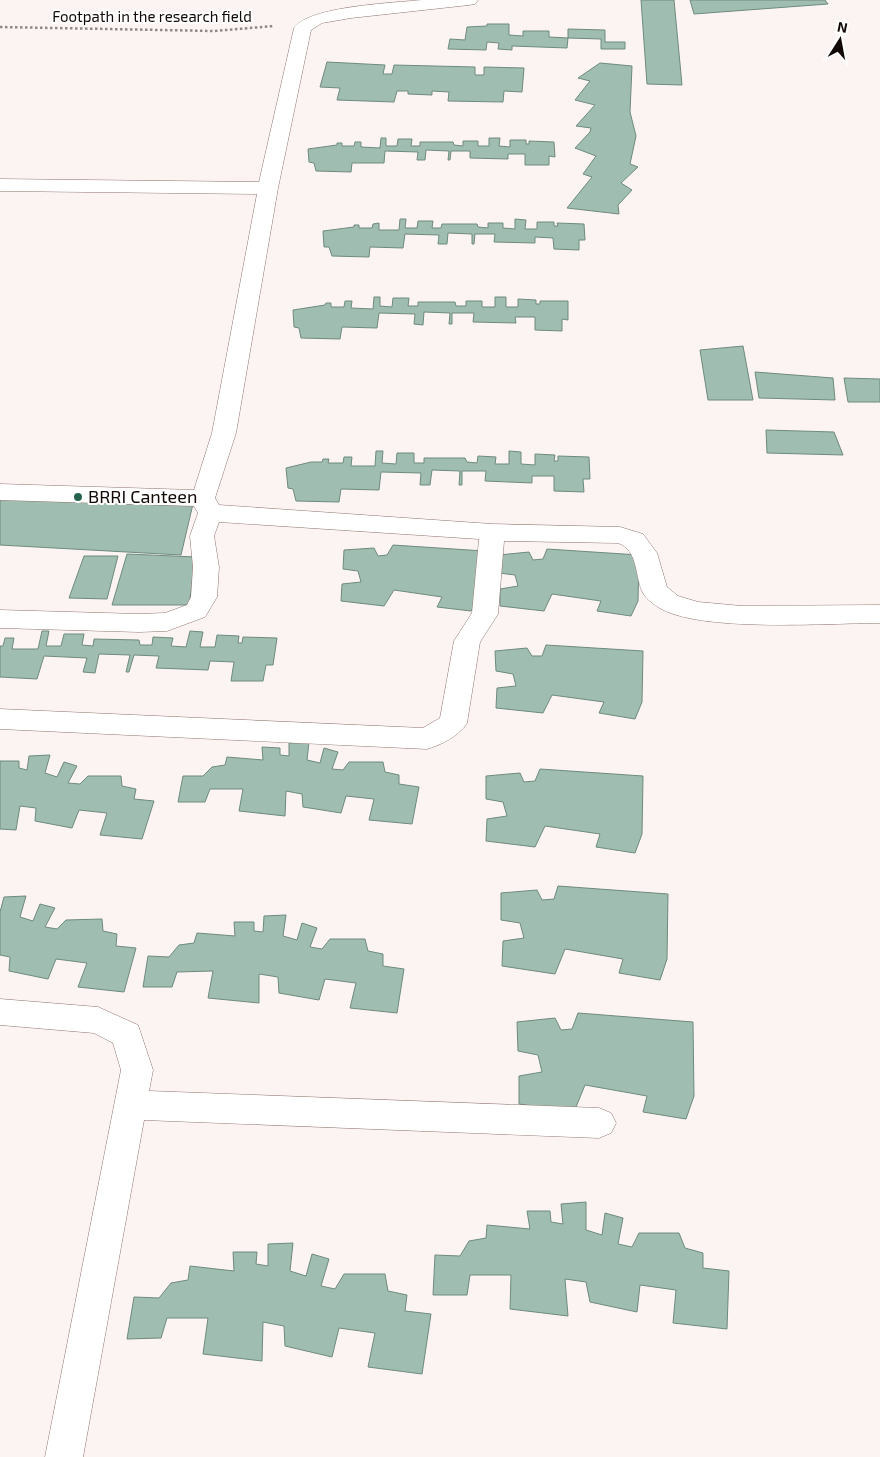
<svg xmlns="http://www.w3.org/2000/svg" width="880" height="1457" font-family="'Exo 2',sans-serif">
<style>
.building{fill:#a0bdb1;stroke:#6e8a7e}
.lines{fill:none;stroke-linecap:round;stroke-linejoin:round}
.minor-casing{stroke:#90746e;stroke-width:1}
.path{stroke:#908886;stroke-width:2.5;stroke-dasharray:2.5 2.5;stroke-linecap:butt}
.minor{fill:#fff;fill-rule:evenodd}
.poi-dot{fill:#26634e;stroke:#fff;stroke-width:2}
.labels{text-anchor:middle;stroke-width:4;stroke-linejoin:round;paint-order:stroke}
.far-street-label{font-size:15px;fill:#120907;stroke:#fff}
.poi-label{font-size:18px;fill:#120907;stroke:#fff;text-anchor:start}
</style>
<rect width="100%" height="100%" fill="#fbf4f3"/>
<path class="building" d="M641,0H674L682,85L647,84Z
M690,0H825L828,4L694,14Z
M487,24H509V35L523,36V31H549V37L568,38V29L605,30V42H625V49H601V39L568,38L567,48L512,46V50L498,49L499,43L487,42L486,50L448,49L450,39L465,40L467,27L487,26Z
M327,62L385,65L383,74H392L394,65L475,67V75H484V67L524,68L522,92L504,91L503,102L448,101L449,92L432,91V95L408,94V91H397L394,102L337,100L340,88L320,87Z
M600,63L632,66L630,112L636,136L630,164L638,167L621,183L632,190L618,205L619,214L567,208L592,177L583,174L596,156L575,148L590,132L591,128L576,126L595,105L575,100L590,81L578,78Z
M381,138H386V146H397L398,139H412L411,146H420V142H453L454,145L463,146V141H478V146H489V138H500L499,146L510,147V140H526V144H529V141L554,142L555,157L549,156V165H525V154H508V159L470,158V151H451L450,160H448L449,151L426,150L425,160H417L418,152L385,151L384,163H352L351,172L316,171L314,163L309,162L308,149L337,145V143H342V146H354L355,142H361V147L380,148Z
M400,219H406L405,228H417L418,221H433L432,228H441L442,224H477L478,227L488,228V223H503V228L515,229V219L526,220L525,229H537V222H554V226H558L557,223L584,224L585,240H579V250L554,249L553,238L535,237V243L494,242L495,234H475L474,244H472V234L448,233L447,244H438L439,235L405,234L403,248L370,247L369,257L332,256L329,247H324L323,231L354,227V225H359V228H372L373,224L379,223V230H399Z
M374,297H380V306L392,307L393,298H409L408,306H418V302H455L456,306H466V301H482V307H495V297H506V307H518V299L536,300V304H540V301H568V320L562,319V331L535,330V317H515L516,323L473,322L474,313H452V324H449L450,313L424,312L423,325L414,324L415,314L379,313L377,328L342,327L340,339L301,338L299,328L294,327L293,310L325,305L326,303H331V307H344L345,301H352L351,308L373,309Z
M743,346L753,400H708L700,350Z
M755,372L833,378L835,400L759,398Z
M844,378L880,379V402H848Z
M766,430L834,432L843,455L767,453Z
M376,451H383L382,463L396,464L397,453H414V463H424V458H465L467,462L477,463L478,456L496,457L495,464H509V451L521,452V464L535,465V454L555,455L554,461H558V456L589,457L590,479H583L584,492L554,491V476H532V483L485,481L486,471H462V485H459L460,471L432,470L430,485H420L421,473L381,472L379,490L341,489L339,502L296,501L293,489L288,488L286,468L311,462H322L323,459H329L328,463H343L344,457H352L351,466H375Z
M0,494L193,504L181,555L0,545Z
M393,545L484,551L479,597L471,611L437,607L442,597L394,590L384,606L341,601L342,584L361,582L358,571L343,569L344,550L374,548L378,556L387,555Z
M547,549L639,555L638,601L631,616L597,611L601,601L552,594L544,611L500,606V589L518,586L515,575L499,573V555L529,552L533,560L543,559Z
M127,554L196,557L189,605H112Z
M84,556H118L107,599L69,598Z
M42,631H49L46,646H61L64,634H84L82,645L93,646L94,639L139,640L140,645H152L153,637L173,638L171,646L186,647L190,631L203,632L200,647H215L217,635L239,636L238,643H242L243,637L277,638L273,665H266L263,681H231L234,662L210,661L208,670L156,668L159,656L134,655L129,672H126L130,655L99,654L95,673L83,672L87,658L44,656L37,679L0,677V646H3L5,638H14L12,649H38Z
M546,645L643,651L642,702L635,719L599,713L604,702L552,695L543,713L496,708L497,688L516,686L513,674L496,671L495,651L527,648L532,656H542Z
M309,742L307,760L320,763L324,748L338,752L332,769L343,770L349,762H383L385,772L399,775V784L419,787L412,824L369,820L374,799L346,796L341,813L303,807L302,794L286,791L285,816L239,811L243,789H210L205,802H178L183,776H203L212,767L225,765L227,757L263,760L262,747L280,748V755L289,756V743Z
M50,755L45,773L57,777L64,762L77,766L68,783L80,784L88,776H121L122,786L136,789L134,799L154,801L142,839L100,835L107,813L79,810L72,828L35,821L36,808L20,806L16,830L0,829V761H19V768L27,770L29,756Z
M540,769L643,776L642,834L635,853L596,847L600,834L545,826L535,847L486,841L487,819L507,816L503,802L486,799V776L520,773L524,782L535,781Z
M558,886L668,894L667,959L660,980L619,973L623,959L565,949L555,974L502,966L503,941L524,938L520,923L501,920V893L537,890L542,900L554,899Z
M26,896L20,917L33,921L40,904L55,908L45,927L57,929L66,920L102,919L103,931L117,934L116,946L136,948L124,992L78,987L87,963L56,959L48,979L9,971L10,957L0,955V912L4,897Z
M286,915L283,936L297,940L302,923L317,928L310,947L322,949L330,939H365L368,951L383,954V966L404,969L397,1013L350,1008L356,983L325,979L319,1000L279,993L278,977L259,974V1003L208,998L213,971L177,972L172,987H143L148,956L169,957L179,945L194,943L197,933L235,936L234,922H254V931L263,932L264,916Z
M578,1013L693,1022L694,1096L686,1119L643,1112L647,1096L585,1085L574,1112L519,1104V1076L542,1072L538,1055L518,1051L517,1022L555,1018L561,1030L572,1029Z
M586,1202V1230L602,1235L605,1213L623,1218L618,1244L632,1247L639,1233H679L685,1248L703,1253V1268L729,1271L727,1329L673,1323L676,1290L640,1285L637,1312L590,1302L586,1282L565,1279L568,1316L510,1309L511,1275H470L467,1295H433L435,1255L460,1256L469,1241L486,1238L487,1225L530,1229L527,1211H550L551,1222L563,1224L561,1204Z
M293,1243L290,1271L306,1276L312,1254L329,1259L321,1286L335,1289L344,1274H385L388,1291L407,1295L405,1311L431,1314L422,1374L368,1367L375,1333L339,1328L332,1357L285,1346L284,1326L263,1322L262,1361L203,1354L208,1318H167L161,1338L127,1339L134,1297L159,1298L171,1283L188,1280L190,1266L234,1271L233,1252H257L256,1264L268,1266V1244Z"/>
<g class="lines">
<g class="minor-casing">
<path id="minor" d="M422,0H478L475,4L469,5L351,18L322,23L311,30L278,188L236,433L215,498L219,505L492,524L620,527L643,534L657,553L667,587L678,596L698,602L742,606L880,605V623C830,623 698,633 658,607C652,603 645,598 642,591C635,575 638,550 618,543L504,541L498,614L480,642L467,723C459,736 441,745 427,749L0,729V709L423,728L440,718L454,641L472,613L479,539L219,522L214,536L219,567L217,597L205,617L167,631L139,632L0,628V610L139,614L165,613L187,605L191,597L193,567L190,536L198,513L194,506L0,500V484L194,490L212,433L257,194L0,191V179L259,182L294,28C309,6 394,3 422,0Z
M0,999L98,1007L138,1025L153,1070L149,1091L599,1108L611,1113L616,1123L611,1133L599,1138L144,1120L83,1457H45L121,1070L113,1043L94,1033L0,1025Z"/>
</g>
<path class="path" d="M0,27L214,31L274,26"/>
<use href="#minor" class="minor"/>
</g>
<circle class="poi-dot" cx="78" cy="497" r="5"/>
<g class="labels">
<g class="far-street-label">
<text x="152" y="22">Footpath in the research field</text>
</g>
<g class="poi-label">
<text x="88" y="503">BRRI Canteen</text>
</g>
</g>
<g transform="translate(840 40) rotate(11)" stroke="#ffffff" stroke-width="4" paint-order="stroke">
<path d="M0-4L9 19L0 12L-9 19Z" fill="#120907"/>
<text y="-8" font-size="14" font-weight="bold" text-anchor="middle" fill="#120907">N</text>
</g>
</svg>
